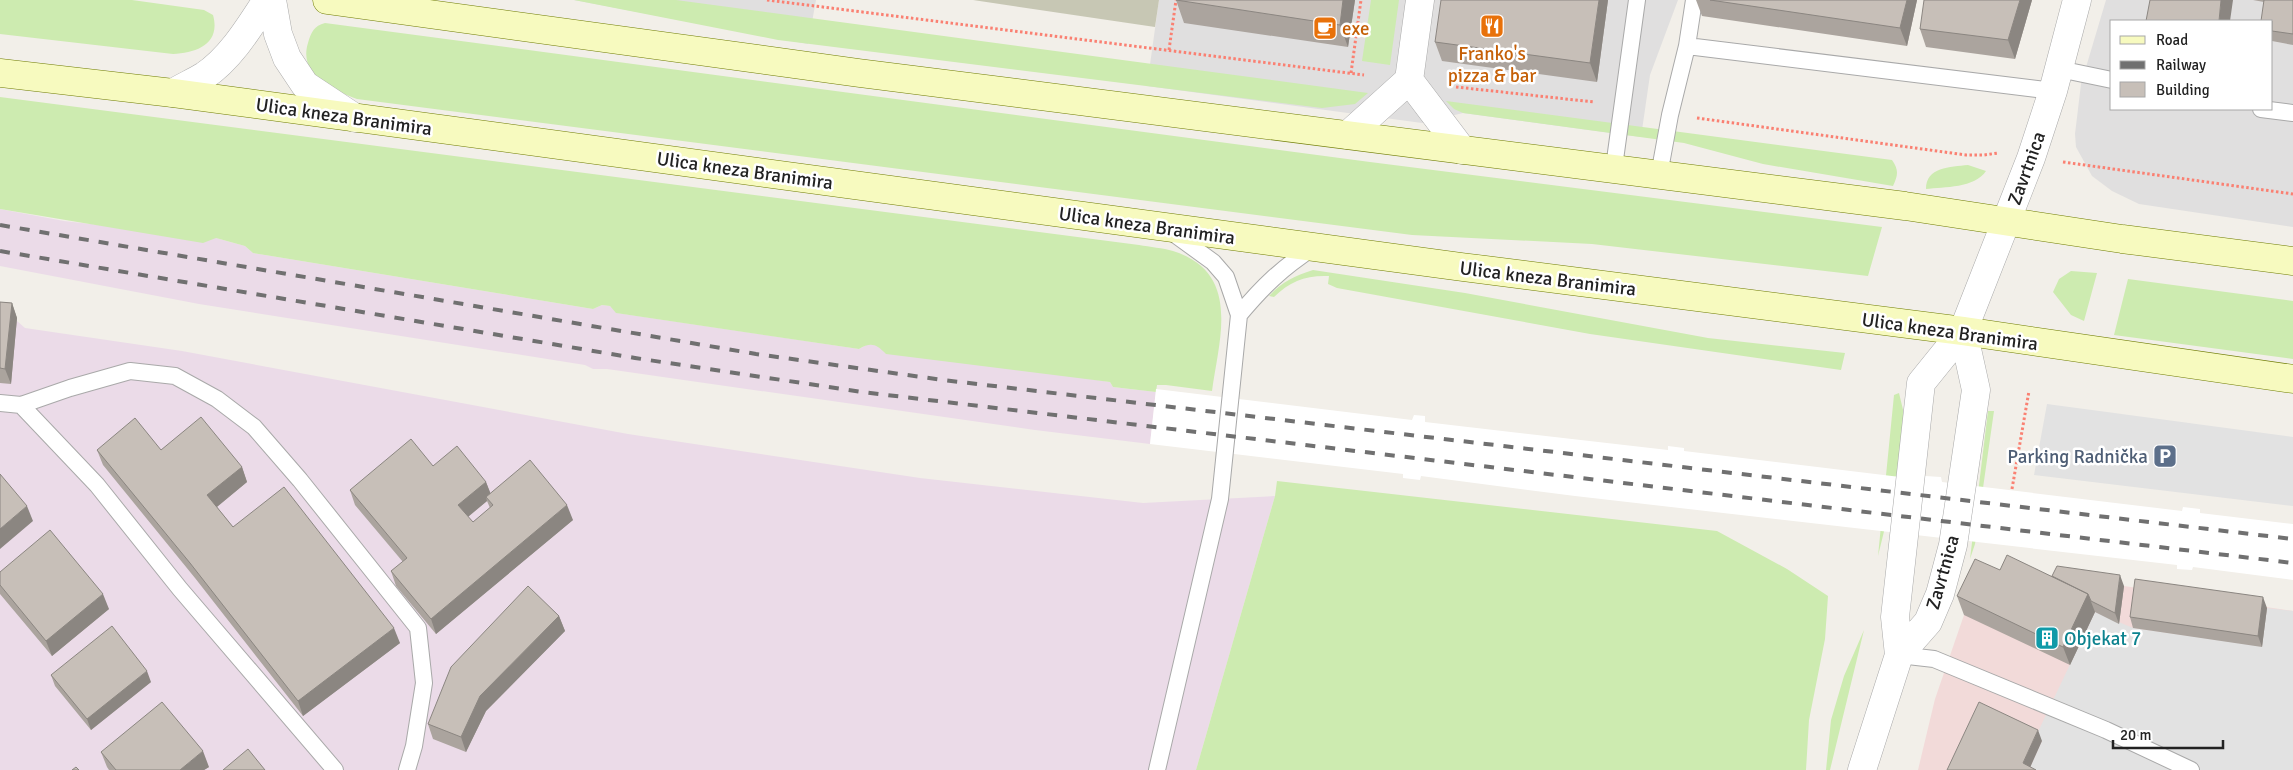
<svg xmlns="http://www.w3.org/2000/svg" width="2293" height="770" font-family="Signika,sans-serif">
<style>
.residential{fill:#e0dfdf;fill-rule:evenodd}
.commercial{fill:#f2dad9}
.industrial{fill:#ebdbe8}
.construction{fill:#c7c7b4}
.grass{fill:#cdebb0}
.parking{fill:#e2e2e2}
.pier{fill:#fff}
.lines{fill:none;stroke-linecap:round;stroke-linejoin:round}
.lane-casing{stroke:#a9a9a9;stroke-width:18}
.street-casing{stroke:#a9a9a9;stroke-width:29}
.secondary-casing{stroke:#707d05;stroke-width:29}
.path{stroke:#fa8072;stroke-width:3;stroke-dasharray:2.5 2.5;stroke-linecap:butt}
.lane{stroke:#fff;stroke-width:16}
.street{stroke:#fff;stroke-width:28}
.secondary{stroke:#f7fabf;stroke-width:28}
.rail{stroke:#707070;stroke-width:4;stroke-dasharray:10 10;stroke-linecap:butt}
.wall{fill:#aba49e;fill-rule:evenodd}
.shaded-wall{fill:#8b8681}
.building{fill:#c7bfb8;stroke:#8b8681}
.labels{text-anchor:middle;stroke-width:5;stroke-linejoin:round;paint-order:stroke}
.food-label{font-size:19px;fill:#c56008;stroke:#fff;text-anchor:start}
.street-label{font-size:19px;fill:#222;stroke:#fff}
.service-label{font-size:19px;fill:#4e5e75;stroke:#fff;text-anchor:end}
.culture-label{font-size:19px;fill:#0d838f;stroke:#fff;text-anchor:start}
</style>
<rect width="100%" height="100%" fill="#f2efe9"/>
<path class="residential" d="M574,0H816L808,44Z
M1159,0H1678L1650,75L1641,137L1463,113L1422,123L1147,86Z
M2106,0H2293V227L2139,204L2112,191L2092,176L2076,147L2075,134L2081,84ZM2112,21H2272V109H2112Z"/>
<path class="commercial" d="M1984,572L2124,586L2293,611V770H1918L1935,699L1964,615Z"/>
<path class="industrial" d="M0,209L64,221L216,238L245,246L253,253L593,309L602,305L610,306L617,313L859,349L868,344L1110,382L1113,387L1156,392L1150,444L1035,430L607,369H593L585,365L199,304L0,266Z
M0,306L25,328L182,351L628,434L920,478L1143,503L1275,496L1196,770H0Z"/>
<path class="construction" d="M973,0H1159L1155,27Z"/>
<path class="grass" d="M0,0H132L204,10L213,15C221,44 197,53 173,54L0,34Z
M574,0H676L1368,93L1355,104L1322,108L778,40Z
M1371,0H1399L1390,65L1362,61Z
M325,23L1370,162L1882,227L1868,276L1592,244L1412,235L357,99C333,90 298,75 308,43C311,32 314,26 325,23Z
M0,97L1139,245C1150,247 1163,248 1173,251C1242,273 1219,339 1212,391L1166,385H1157L1156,392L1113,387L1110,382L886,354C876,344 871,342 859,349L616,313L610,306L602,305L593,309L253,253L245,246L216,238L203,243L0,209Z
M1446,101L1892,160C1899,170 1898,175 1893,186L1763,164L1684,143L1463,113L1454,109Z
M1968,165L1986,171C1975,188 1944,187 1926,189C1926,167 1950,167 1968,165Z
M1313,270L1465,293L1708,338L1845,353L1841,370L1590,334L1337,288L1328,284L1329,276C1306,275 1290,281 1274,297L1269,296C1282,282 1294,276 1313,270Z
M2071,271L2097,273L2084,321L2071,315L2053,292L2059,279Z
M2128,279L2293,301V359L2114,335Z
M1899,393L1905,418L1902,458L1878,556L1894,395Z
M1988,411H1994L1975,544L1970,559Z
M1277,481L1717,531L1787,569L1828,596L1825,639L1809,720L1806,770H1196L1275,496Z
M1864,630L1830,770H1826L1831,720L1844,676Z"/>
<path class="parking" d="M2047,404L2293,437V506L2034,475Z
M2267,608L2293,611V770H2029L2042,741L2035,738L2095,612L2133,628L2261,646Z"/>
<path class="pier" d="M1156,389L1412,420L1414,415L1425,416V422L1668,450V446L1684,448V451L1925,480V476L1941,477L1942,482L2182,511L2183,507L2200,509V513L2293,524V580L2193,567L2192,570L2177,569V565L1575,496L1421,476L1420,480L1403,478V474L1150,444Z"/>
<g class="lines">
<g class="lane-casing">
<path id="lane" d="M1694,0L1687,46L2053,91
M2059,69L2112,80
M2261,109L2293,113
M1614,167L1637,0
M1659,175L1670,115L1687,46
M1173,233L1213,262L1226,277L1239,315C1263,286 1282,268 1314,247
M0,403L21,405L97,485L180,589L335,770
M21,405L70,388L130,371L175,376L217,399L254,427L300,480L418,628L424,683L414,746L407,770
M1899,655L1934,659L2106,730L2191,770
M1157,770L1220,499L1239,315"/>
</g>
<g class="street-casing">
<path id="street" d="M272,0L278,34L287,58L305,85L355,118
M1409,80L1462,150
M173,93C183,87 194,82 204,76C231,58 250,26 267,0
M1348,135L1409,80L1420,0
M1899,655L1895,617L1921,383L1963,331L2031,158L2053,91L2077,0
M1862,770L1899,655L1928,622L1940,594L1953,545L1976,390L1963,331"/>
</g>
<g class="secondary-casing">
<path id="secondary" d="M327,0L859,73L1905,206L2122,239L2293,261
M0,73L173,93L1462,267L1963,331L2293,379"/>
</g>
<path class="path" d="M767,0L1364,75
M1169,50L1176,0
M1351,73L1361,0
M1456,87L1594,102
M1697,118L1966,155H1984L1998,153
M2063,162L2293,194
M2012,489L2029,391"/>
<use href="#lane" class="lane"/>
<use href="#street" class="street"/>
<use href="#secondary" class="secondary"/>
<path class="rail" d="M0,225L756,354L943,380L2293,539
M0,251L635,358L862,392L2293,563"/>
</g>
<path class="wall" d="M1176,0H1355L1348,47L1184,23Z
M1608,0L1597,82L1442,61L1435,42Z
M1696,0H1917L1907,46L1702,16Z
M2032,0L2015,59L1926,47L1920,29Z
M2253,0H2293V45L2272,41V21L2264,2Z
M0,302L12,303L17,318L11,384L0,383Z
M97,450H161L242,467L247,482L217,507L233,527L400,643L303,716L195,578L103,465Z
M433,466L486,482L490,493L573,520L436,634L396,586L391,571L403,562L355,505L350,490ZM487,501L490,508L473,522L468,517Z
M2000,570L2052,576L2124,586L2119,624L2095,612L2070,665L1964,615L1957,596Z
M0,572L109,609L52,656L0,594Z
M2267,608L2262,647L2133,628L2130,617Z
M559,616L565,631L486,711L466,752L433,739L428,724Z
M51,675L151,682L91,730L55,686Z
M101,752L209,767L204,770H109L107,767Z"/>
<path class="shaded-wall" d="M1343,0H1355L1348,47L1340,25Z
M1599,0H1608L1597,82L1590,63Z
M1907,0H1917L1907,46L1900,28Z
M2020,0H2032L2015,59L2008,40Z
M2221,0H2233L2230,21H2219Z
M12,303L17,318L11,384L5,369Z
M242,467L247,482L213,510L207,495Z
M486,482L492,497H486L487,501L464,520L458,505Z
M567,505L573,520L436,634L431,619Z
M27,506L33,521L0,549V529Z
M2120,575L2124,586L2119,624L2115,613Z
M103,594L109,609L52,656L46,641Z
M2088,594L2095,612L2070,665L2063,647Z
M2263,597L2267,608L2262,647L2258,636Z
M559,616L565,631L486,711L466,752L461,737L480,696Z
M394,628L400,643L303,716L298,701Z
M147,671L151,682L91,730L87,719Z
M2038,730L2042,741L2029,770L2023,763Z
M203,751L209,767L204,770H180Z"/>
<path class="building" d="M1176,0H1343L1340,25Z
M1441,0H1599L1590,63L1435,42Z
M1710,0H1907L1900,28Z
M1924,0H2020L2008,40L1920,29Z
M2150,0H2221L2219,21H2146Z
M2264,0H2293V34L2272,31V21H2261Z
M0,302L12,303L5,369L0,368Z
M201,417L242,467L207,495L233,527L284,487L394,628L298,701L190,563L97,450L135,418L161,450Z
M411,439L433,466L457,446L486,482L458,505L473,522L493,505L486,497L530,460L567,505L431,619L391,571L407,558L350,490Z
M0,474L27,506L0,529Z
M50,530L103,594L46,641L0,585V572Z
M2007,555L2088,594L2063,647L1957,596L1975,559L2000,570Z
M2057,566L2120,575L2115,613L2091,601L2088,594L2052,576Z
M2135,579L2263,597L2258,636L2130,617Z
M528,586L559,616L480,696L461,737L428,724L451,667Z
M112,626L147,671L87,719L51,675Z
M162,702L203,751L180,770H116L101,752Z
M1979,702L2038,730L2023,763L2036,770H1947Z
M248,749L265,770H223Z
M76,767L79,770H72Z"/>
<defs>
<g id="restaurant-square" transform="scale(1.25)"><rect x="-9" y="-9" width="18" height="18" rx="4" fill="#e8710a" stroke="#fff"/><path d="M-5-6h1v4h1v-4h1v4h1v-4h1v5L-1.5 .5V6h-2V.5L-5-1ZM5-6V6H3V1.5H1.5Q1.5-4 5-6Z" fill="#fff"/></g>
<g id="cafe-square" transform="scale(1.25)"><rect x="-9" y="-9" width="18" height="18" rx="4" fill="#e8710a" stroke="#fff"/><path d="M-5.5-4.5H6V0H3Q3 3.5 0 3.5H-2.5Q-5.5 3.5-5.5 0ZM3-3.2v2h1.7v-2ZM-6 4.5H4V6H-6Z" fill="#fff"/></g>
<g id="parking-square" transform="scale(1.25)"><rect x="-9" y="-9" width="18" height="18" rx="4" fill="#5c6f8a" stroke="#fff"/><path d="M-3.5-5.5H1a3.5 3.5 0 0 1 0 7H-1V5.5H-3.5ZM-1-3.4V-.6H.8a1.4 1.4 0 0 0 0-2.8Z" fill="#fff"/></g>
<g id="building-square" transform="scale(1.25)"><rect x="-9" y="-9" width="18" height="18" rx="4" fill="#0f9aa8" stroke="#fff"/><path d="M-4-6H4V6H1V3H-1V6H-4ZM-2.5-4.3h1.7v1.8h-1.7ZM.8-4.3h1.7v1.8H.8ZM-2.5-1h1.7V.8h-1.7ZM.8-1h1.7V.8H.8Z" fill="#fff"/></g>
</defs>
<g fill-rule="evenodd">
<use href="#restaurant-square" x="1492" y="26"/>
<use href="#cafe-square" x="1325" y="28"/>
<use href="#parking-square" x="2165" y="456"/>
<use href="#building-square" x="2047" y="638"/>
</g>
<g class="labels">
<g class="food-label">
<text x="1342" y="35">exe</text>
<text x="1492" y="60" text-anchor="middle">Franko's<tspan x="1492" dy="22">pizza &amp; bar</tspan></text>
</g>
<g class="street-label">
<text transform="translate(344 116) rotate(8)" y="7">Ulica kneza Branimira</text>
<text transform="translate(2026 168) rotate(-70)" y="7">Zavrtnica</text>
<text transform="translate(745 170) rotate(8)" y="7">Ulica kneza Branimira</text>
<text transform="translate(1147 225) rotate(8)" y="7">Ulica kneza Branimira</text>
<text transform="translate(1548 278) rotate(7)" y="7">Ulica kneza Branimira</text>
<text transform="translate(1950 331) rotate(8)" y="7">Ulica kneza Branimira</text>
<text transform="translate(1942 572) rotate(-74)" y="7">Zavrtnica</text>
</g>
<g class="service-label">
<text x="2148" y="463">Parking Radnička</text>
</g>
<g class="culture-label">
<text x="2064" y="645">Objekat 7</text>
</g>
</g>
<rect x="2110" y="20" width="162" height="90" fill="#ffffff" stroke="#a7a7a7"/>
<rect x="2120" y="36" width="25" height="8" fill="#f7fabf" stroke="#a7a7a7"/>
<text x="2156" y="45" font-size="15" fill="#222222">Road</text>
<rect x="2120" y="61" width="25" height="8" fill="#707070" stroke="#a7a7a7"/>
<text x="2156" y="70" font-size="15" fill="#222222">Railway</text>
<rect x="2120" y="82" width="25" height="15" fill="#c7bfb8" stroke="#a7a7a7"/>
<text x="2156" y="95" font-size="15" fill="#222222">Building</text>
<path d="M2113 740v8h110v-8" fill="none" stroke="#222222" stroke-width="2.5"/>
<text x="2120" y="740" font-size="15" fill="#222222" stroke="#ffffff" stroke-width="4" paint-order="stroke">20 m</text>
</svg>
